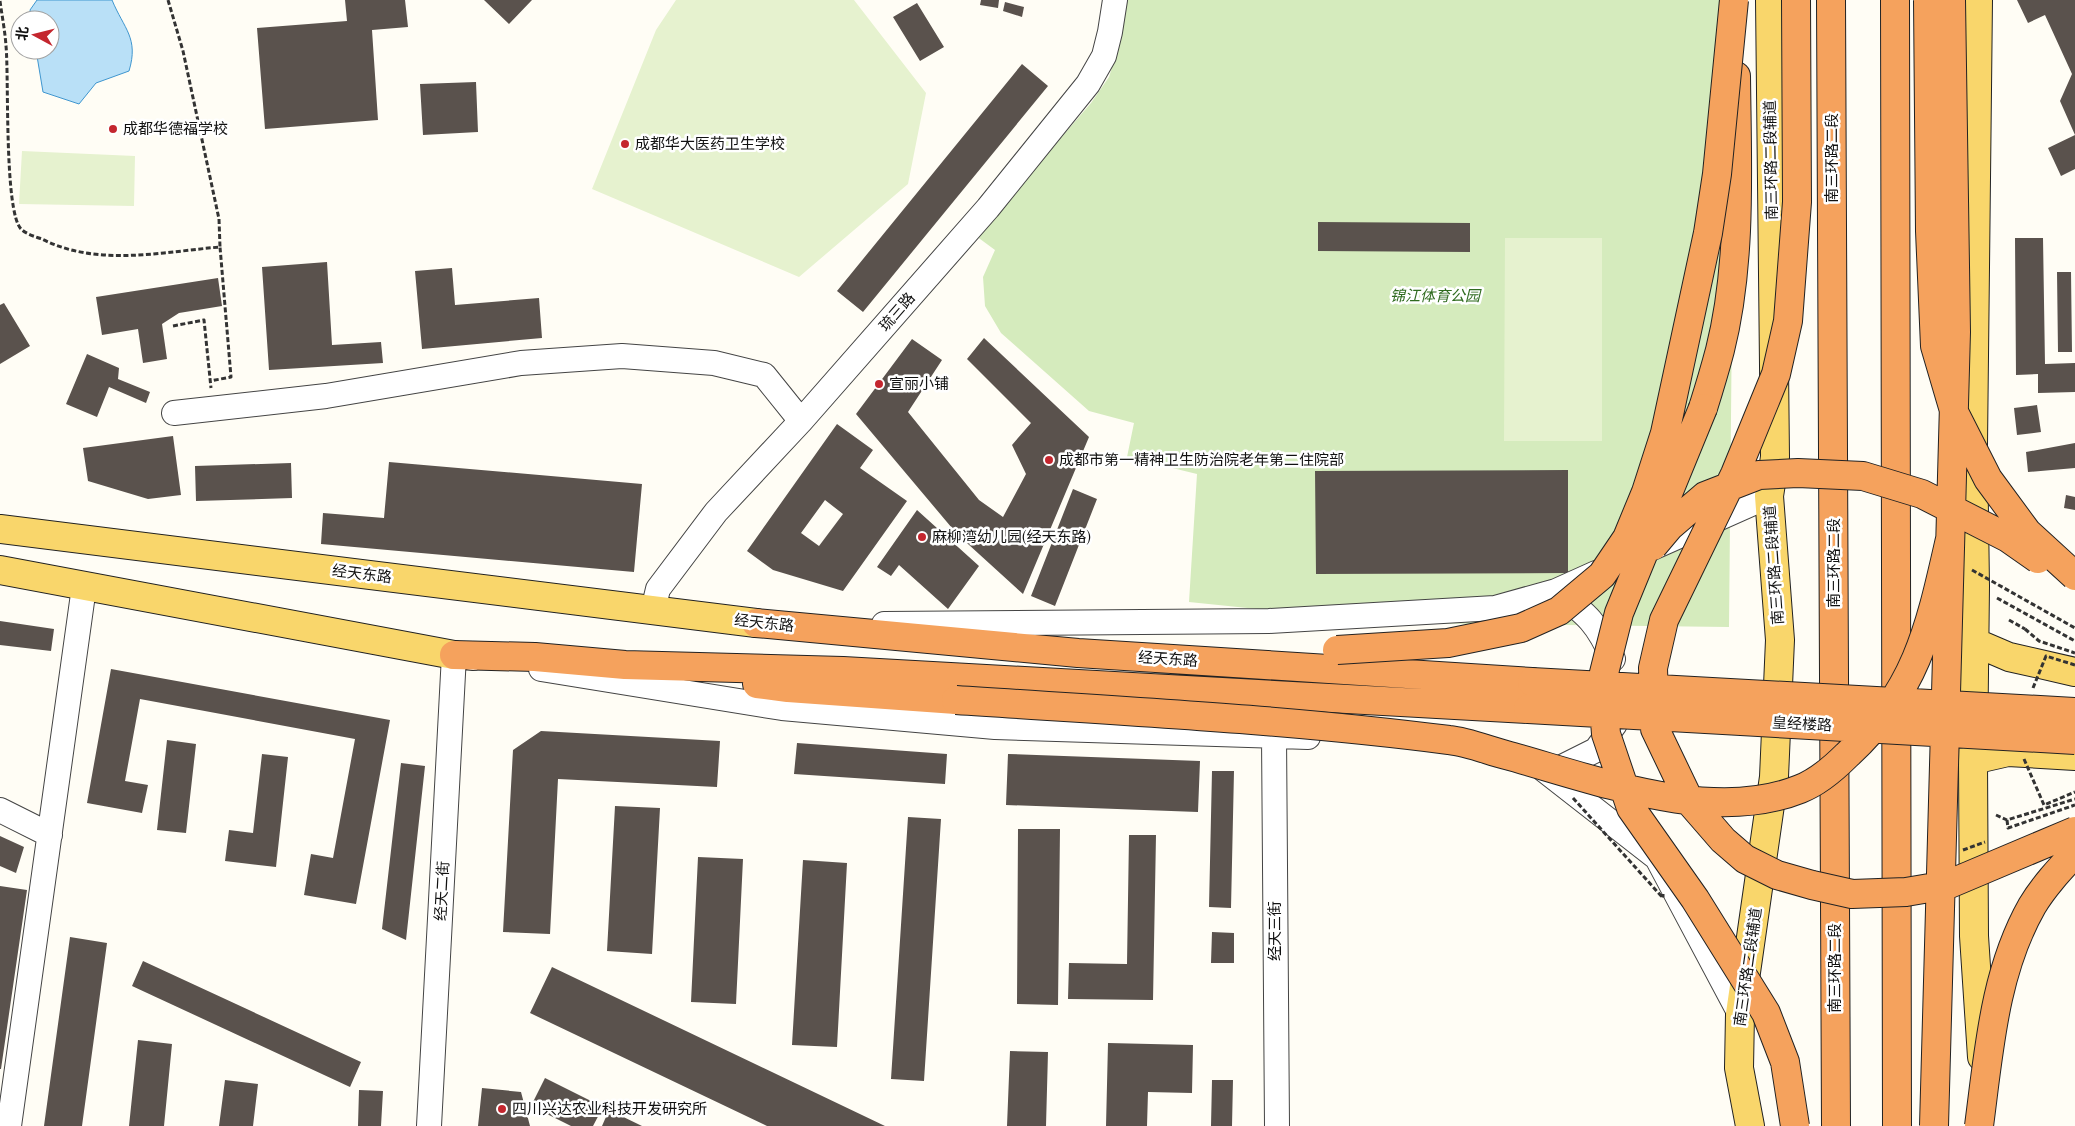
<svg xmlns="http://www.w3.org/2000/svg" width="2075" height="1126" font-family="'Playfair Display','Noto Sans SC',serif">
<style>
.green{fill:#d5ebbd}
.pitch{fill:#e6f2cf}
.water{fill:#b9e0f7;stroke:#3f96cf}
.building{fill:#5a524d;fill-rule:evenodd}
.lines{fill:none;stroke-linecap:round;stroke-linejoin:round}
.minor-casing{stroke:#444;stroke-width:26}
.major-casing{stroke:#222;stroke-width:30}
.highway-casing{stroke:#222;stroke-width:30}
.path{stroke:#333;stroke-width:3;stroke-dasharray:5 2.5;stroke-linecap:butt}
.minor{stroke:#fff;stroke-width:24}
.major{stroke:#f9d66b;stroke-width:28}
.highway{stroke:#f5a25d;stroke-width:28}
.highway-bridge-casing{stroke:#222;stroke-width:30;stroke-linecap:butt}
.path-bridge{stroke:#333;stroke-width:3;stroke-dasharray:5 2.5;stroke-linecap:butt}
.highway-bridge{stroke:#f5a25d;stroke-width:28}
.poi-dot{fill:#c4262e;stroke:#fff;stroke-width:2}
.labels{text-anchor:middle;stroke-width:5;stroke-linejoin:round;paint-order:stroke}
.poi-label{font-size:15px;fill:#111;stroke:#fff;text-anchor:start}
.street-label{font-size:15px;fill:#111;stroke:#fff}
.park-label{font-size:15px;font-style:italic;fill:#2f6b1f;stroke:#fff}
</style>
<rect width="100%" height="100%" fill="#fffdf5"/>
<path class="green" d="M1126,0H1735L1729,627L1397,623L1189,602L1197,474L1127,457L1134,423L1089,411L1001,333L985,306L983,277L995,250L976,236L1091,103L1109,77L1121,39Z"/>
<path class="pitch" d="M676,0H854L926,93L908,184L799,277L592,189L656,30Z
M22,151L135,156L134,206L19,204Z
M1505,238H1602V441H1504Z"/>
<path class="water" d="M37,0H112C124,29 139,38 129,71L96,83L79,104L43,92L36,50H50V20H32L30,10Z"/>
<path class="building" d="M345,0H405L408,27L372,30L378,120L265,129L257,28L347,21Z
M484,0H532L509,24Z
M981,0H999L998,8L980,5Z
M2017,0H2075V135L2060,101L2072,74L2045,15L2028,23Z
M1005,2L1024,7L1022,17L1003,11Z
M917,3L944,47L920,61L893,17Z
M1022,64L1048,86L863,312L837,291Z
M476,82L478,132L423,135L420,84Z
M2075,135V169L2061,176L2048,148Z
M1318,222L1470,223V252L1318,251Z
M2015,238H2043L2045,364L2075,363V392L2038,393V374L2016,375Z
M327,262L332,345L381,342L383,363L269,370L262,267Z
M452,268L455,305L539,298L542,338L422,349L415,271Z
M2057,272H2071L2072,352H2058Z
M218,278L222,306L179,313L162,324L167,359L143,363L138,329L102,335L96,297Z
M4,303L30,346L0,364V305Z
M984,338L1089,437L1023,594L957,534L856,414L912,339L942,360L908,412L979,500L1003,517L1026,474L1012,445L1031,423L967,359Z
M87,354L119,368L118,379L150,392L146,403L109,387L97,417L66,404Z
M2037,405L2041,432L2017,435L2014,408Z
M837,424L873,450L860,468L907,501L843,591L773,570L747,551ZM825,500L843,514L819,546L801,533Z
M173,436L181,495L148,499L88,481L83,448Z
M2075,443V468L2028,472L2026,452Z
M389,462L642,484L634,572L321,544L323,513L384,518Z
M291,463L292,498L196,501L195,466Z
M1568,470V573L1316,574L1315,471Z
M1073,489L1097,499L1055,606L1031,596Z
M2066,495L2075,497V510L2064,508Z
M917,510L979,566L948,609L899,565L891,576L877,567Z
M0,621L54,629L51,651L0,645Z
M111,669L390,720L356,904L304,895L311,854L333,858L355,739L140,699L125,781L148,785L142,813L87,803Z
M541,731L720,741L717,787L558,779L550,934L503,932L513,750Z
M167,740L196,744L186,833L157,830Z
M797,743L947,754L945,784L794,774Z
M262,754L288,757L276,867L225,861L229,830L253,833Z
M1008,754L1200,761L1198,812L1006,805Z
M401,763L425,766L406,940L382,929Z
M1212,771H1234L1231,908L1209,907Z
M615,806L660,808L652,954L607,951Z
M908,817L941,819L924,1081L891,1079Z
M1018,829H1060L1058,1005L1017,1004Z
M1129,835H1156L1153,1000L1068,999L1069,963L1127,964Z
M0,836L24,847L16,873L0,866Z
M698,857L743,859L736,1004L691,1002Z
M803,860L847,863L837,1047L792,1045Z
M0,886L27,890L1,1069H0Z
M1212,932L1234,933V963H1211Z
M70,937L107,943L82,1126H44Z
M143,961L361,1062L350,1087L132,986Z
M552,967L885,1126H767L530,1013Z
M138,1040L172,1044L164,1126H129Z
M1108,1043L1193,1045L1192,1093L1148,1092L1147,1126H1106Z
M1010,1051L1048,1052L1046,1126H1007Z
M545,1078L603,1107L593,1126H571L531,1106Z
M225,1080L258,1084L253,1126H219Z
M1212,1080H1233L1232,1126H1211Z
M482,1088L521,1092L530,1126H478Z
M359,1090L383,1091L381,1126H358Z
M609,1110L642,1126H602Z"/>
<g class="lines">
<g class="minor-casing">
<path id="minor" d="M174,413L326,396L521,363L622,356L714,363L764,375L801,421
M1652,548L1769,496
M1556,591C1587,614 1598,624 1613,659
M653,610L658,589L716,512L801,421L988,208L1088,84L1104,56L1110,32L1115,0
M884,624L1269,621L1495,608L1556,591L1596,573
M541,669L782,708L995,727L1308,737
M1274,736L1277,1126
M1543,769L1657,858L1740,1014
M1550,773L1596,750L1615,724
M0,810L50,835
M9,1126L84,587
M429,1126L454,655L473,658"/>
</g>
<g class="major-casing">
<path id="major" d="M1978,0L1973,445L1975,586L1973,760L1974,936L1982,1057
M0,529L756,623
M0,570L454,655
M1974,642L2009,657L2075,672
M1973,760L2008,752L2075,756
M1750,1126L1739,1068L1740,1014L1774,777L1780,640L1769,496L1775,457L1770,0"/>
</g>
<g class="highway-casing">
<path id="highway" d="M1831,0L1836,1126
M1895,0L1897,1126
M1703,408C1709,389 1715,369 1720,350C1742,263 1737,166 1736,76
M756,623L1078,653L1532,682
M454,655L535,657L625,665L843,671L1528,709
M757,684L788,688L956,700"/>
</g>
<path class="path" d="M168,0L183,51L219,219L220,247
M0,1C2,16 5,31 6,46C9,77 4,211 21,229C26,234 36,237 42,239C97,267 161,252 220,247L231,377L210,381
M173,326L204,320L211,388
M1997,598L2075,641
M2009,620L2025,629
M1996,815L2007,820L2075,799
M2007,820L2008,828L2075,805"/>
<use href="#minor" class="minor"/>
<use href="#major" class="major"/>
<use href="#highway" class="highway"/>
<g class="highway-bridge-casing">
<path id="highway-bridge" d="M1796,0L1797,202L1788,321L1776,374L1735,474L1664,620L1653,668L1655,729L1690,802L1723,840L1745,859L1777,875L1812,885L1852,894L1906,892L1947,885L2075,831
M1928,0L1930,231L1935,346L1955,414L1988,479L2027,532L2075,576
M1703,408L1619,613L1602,681L1606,734L1631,808L1695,899L1766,1013L1785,1062L1795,1126
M1653,546L1669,527L1705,496L1759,475L1798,473L1863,476L1922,494L2008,538L2038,559
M1337,650L1448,643L1521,628L1559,611L1602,575L1627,538L1646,492L1665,433L1708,233L1717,174L1734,0
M1532,682L2075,712
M956,700C1121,711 1286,719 1449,740C1468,742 1487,750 1506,755C1594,779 1711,825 1800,789C1818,782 1834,768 1847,755C1917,691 1930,627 1950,539
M1528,709L2075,740
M1934,1126L1956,332L1951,0
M1979,1126C1989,1051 1994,973 2032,906C2044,886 2060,869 2075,853"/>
</g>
<path class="path-bridge" d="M1972,570L2075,628
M2025,629L2039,641L2075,653
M2033,688L2046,656L2075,665
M2024,759L2044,805L2075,792
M1573,798L1663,898V894
M1963,850L1985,842"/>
<use href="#highway-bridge" class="highway-bridge"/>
</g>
<g class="poi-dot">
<circle cx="113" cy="129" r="5"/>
<circle cx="625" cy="144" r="5"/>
<circle cx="879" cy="384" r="5"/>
<circle cx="1049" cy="460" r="5"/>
<circle cx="922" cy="537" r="5"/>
<circle cx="502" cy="1109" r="5"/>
</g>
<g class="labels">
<g class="poi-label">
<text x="123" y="134">成都华德福学校</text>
<text x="635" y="149">成都华大医药卫生学校</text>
<text x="889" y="389">宣丽小铺</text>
<text x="1059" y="465">成都市第一精神卫生防治院老年第二住院部</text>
<text x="932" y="542">麻柳湾幼儿园(经天东路)</text>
<text x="512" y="1114">四川兴达农业科技开发研究所</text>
</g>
<g class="street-label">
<text transform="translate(1832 158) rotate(-90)" y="5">南三环路二段</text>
<text transform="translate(1771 160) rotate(-91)" y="5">南三环路二段辅道</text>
<text transform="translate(897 312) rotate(-49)" y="5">琉三路</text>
<text transform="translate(1834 563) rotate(-90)" y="5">南三环路二段</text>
<text transform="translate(1774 565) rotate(-94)" y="5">南三环路二段辅道</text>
<text transform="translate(362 574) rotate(7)" y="5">经天东路</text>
<text transform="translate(764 623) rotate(6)" y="5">经天东路</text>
<text transform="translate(1168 659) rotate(4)" y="5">经天东路</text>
<text transform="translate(1802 724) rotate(3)" y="5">皇经楼路</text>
<text transform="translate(442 891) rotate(-87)" y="5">经天二街</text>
<text transform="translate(1275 931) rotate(-90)" y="5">经天三街</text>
<text transform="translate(1748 967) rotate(-82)" y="5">南三环路二段辅道</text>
<text transform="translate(1835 968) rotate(-90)" y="5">南三环路二段</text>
</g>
<g class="park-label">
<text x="1435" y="301">锦江体育公园</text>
</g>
</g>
<g transform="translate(35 35) rotate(277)"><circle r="24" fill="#ffffff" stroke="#a0a0a0"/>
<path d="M0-4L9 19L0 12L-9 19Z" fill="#c4262e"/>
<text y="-8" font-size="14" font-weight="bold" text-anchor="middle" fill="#111111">北</text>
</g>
</svg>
